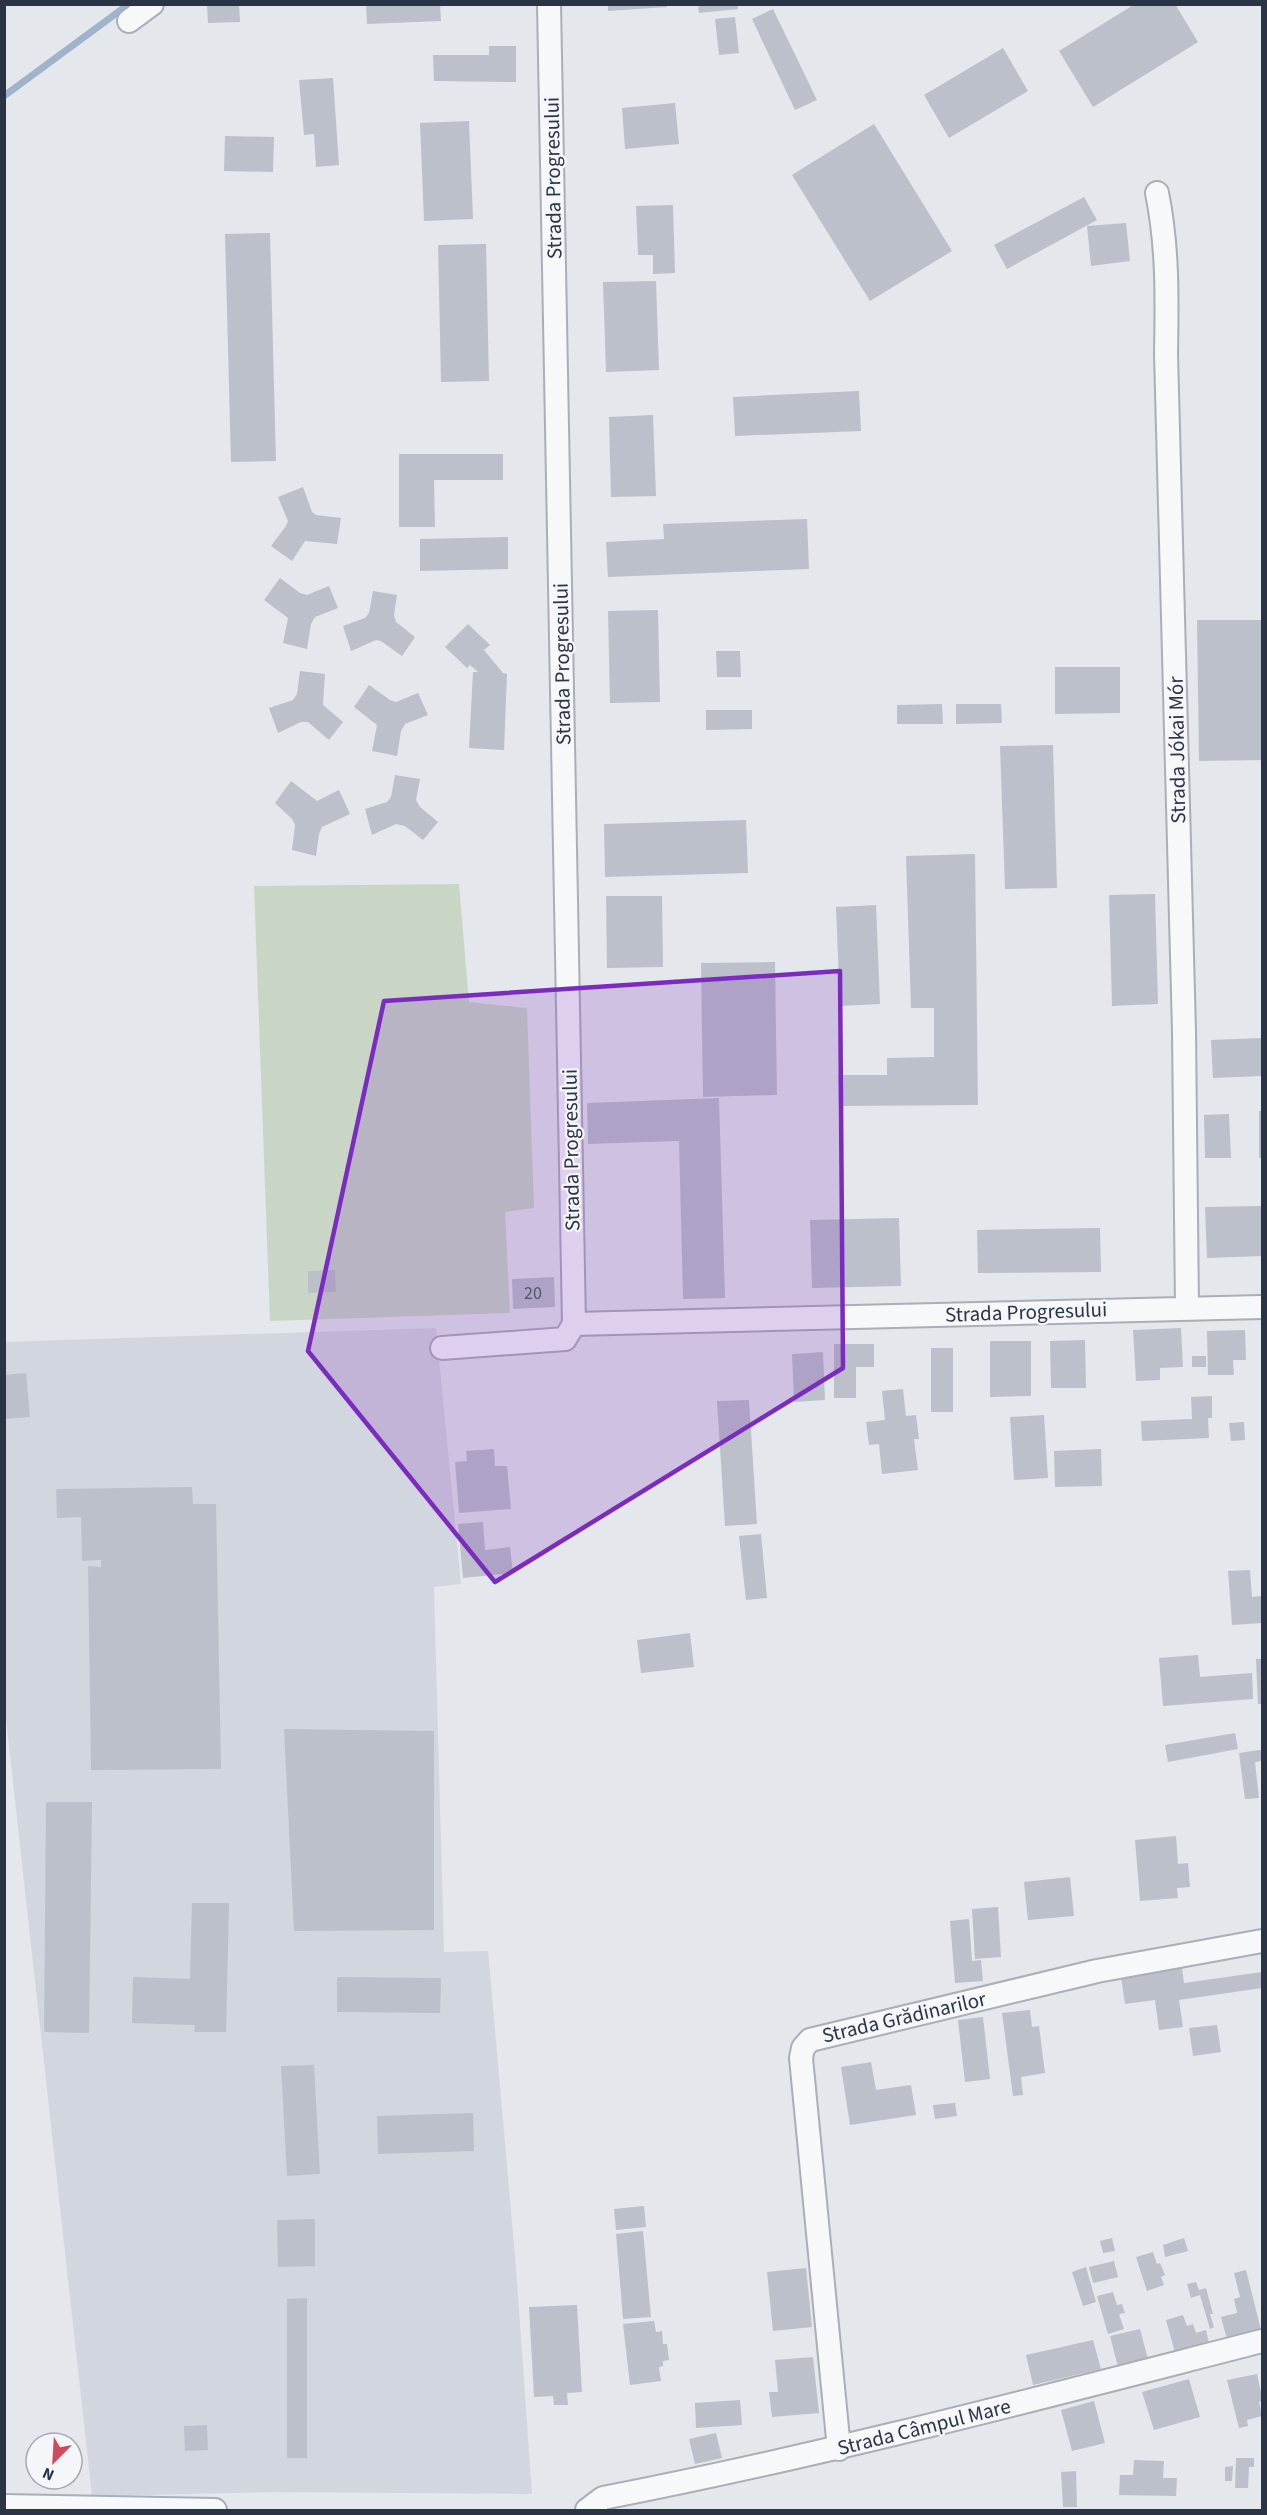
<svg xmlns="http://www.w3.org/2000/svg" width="1267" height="2515" font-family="'Source Sans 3',sans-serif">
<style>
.built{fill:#d2d6de}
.green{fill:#c9d6c5}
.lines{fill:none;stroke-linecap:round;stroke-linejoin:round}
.stream{stroke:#9fb4cc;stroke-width:7}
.building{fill:#bbc0ca}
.street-casing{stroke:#a9aeb7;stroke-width:26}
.street{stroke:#f7f8fa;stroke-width:22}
.marked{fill:#7b2cbf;fill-opacity:0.2;stroke:#7b2cbf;stroke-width:4.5;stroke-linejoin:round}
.labels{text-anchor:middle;stroke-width:4.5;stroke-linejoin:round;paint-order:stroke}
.number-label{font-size:18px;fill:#4f5766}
.street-label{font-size:21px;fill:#2b3445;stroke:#f4f6f9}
</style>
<rect width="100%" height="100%" fill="#e4e7ec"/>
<path class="built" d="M436,1328L461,1584L434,1587L444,1952L488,1951L516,2268L532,2494L273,2492L92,2496L5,1710L4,1342Z"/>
<path class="green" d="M459,884L469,1002L527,1008L534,1208L505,1212L510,1313L270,1321L254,886Z"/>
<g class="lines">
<path class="stream" d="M4,96L129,4"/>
</g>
<path class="building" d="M207,4H239L240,22L208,23Z
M366,4H440L441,21L367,24Z
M608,4H667V7L608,11Z
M698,4H738V9L699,13Z
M1135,4H1175L1198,42L1093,107L1059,51Z
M773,9L817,100L795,110L752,19Z
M735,17L739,53L719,55L715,19Z
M489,46H516V82L434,81L433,55H489Z
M1003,48L1028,91L949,138L924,95Z
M333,78L339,165L316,167L314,134L304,135L299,80Z
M675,103L679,144L625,149L622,108Z
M469,121L473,219L424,221L420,123Z
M874,124L952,251L870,301L792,175Z
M225,136L274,137L273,172L224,171Z
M1084,197L1097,220L1007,269L994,245Z
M673,205L675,273L653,274V255H638L636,206Z
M1126,223L1130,261L1091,266L1087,226Z
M270,233L276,461L231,462L225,234Z
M486,244L489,381L441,382L438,245Z
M656,281L659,370L606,372L603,282Z
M859,391L861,431L735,436L733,397Z
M653,415L656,496L611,497L609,417Z
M399,454H503V480H434L435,527H399Z
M303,487L312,512L316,515L341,518L337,544L305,541L292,561L271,546L286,526L288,521L278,497Z
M807,519L809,569L608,577L606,542L664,539L663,524Z
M508,537V569L420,571V539Z
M280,578L300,593L307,595L329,586L338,608L315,617L311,624L307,649L283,643L288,618L264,600Z
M373,591L397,595L394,615L396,622L415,637L402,656L381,641L376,640L351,651L343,626L365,618L369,613Z
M658,610L660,702L610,703L608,611Z
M1197,620H1262V760L1199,761Z
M468,624L490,645L484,650L503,673L507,674L504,750L469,748L473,672H478L470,665L467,668L445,647Z
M716,651H740L741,677H717Z
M1055,667H1120V713L1055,714Z
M300,671L325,674L323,705L343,722L329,740L308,722H301L278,733L269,708L293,700L297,694Z
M369,685L390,700L396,702L418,693L428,715L405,724L401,731L397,756L372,751L377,725L354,707Z
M942,704L943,724H897V705Z
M956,704H1001L1002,723L956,724Z
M706,710H752V729L706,730Z
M1053,745L1057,888L1005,889L1000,746Z
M395,775L420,779L416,800L420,807L438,822L423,840L405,826L396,824L372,835L365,809L387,802L391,797Z
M291,781L317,801L339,790L350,814L322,827L319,834L316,856L292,850L295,825L292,819L275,803Z
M746,820L748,873L605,877L604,824Z
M975,854L978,1105L839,1106L838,1075H887V1058L934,1057V1008H911L906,856Z
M1155,894L1158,1004L1112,1006L1109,895Z
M606,896H662L663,967L607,968Z
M876,905L880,1004L840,1006L836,907Z
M775,962L777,1095L703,1097L701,963Z
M1262,1038V1076L1213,1078L1211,1040Z
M719,1098L725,1298L683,1299L679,1141L588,1144L587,1103Z
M1259,1111H1262V1158H1259Z
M1229,1114L1231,1158H1205L1204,1115Z
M1262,1206V1256L1207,1258L1205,1207Z
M899,1218L901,1286L812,1288L810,1220Z
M1100,1228L1101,1272L978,1273L977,1230Z
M335,1270L336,1292L308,1293V1271Z
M554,1277L555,1307L513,1309L512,1279Z
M1181,1328L1183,1367L1160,1368V1380L1136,1381L1133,1330Z
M1245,1330L1246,1360H1233L1234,1375H1208L1207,1331Z
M1085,1340L1086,1388H1051L1050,1341Z
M990,1341H1031V1396L990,1397Z
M834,1344H874V1367H856V1398H834Z
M931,1348H953V1412H931Z
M823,1352L825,1400L794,1402L792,1354Z
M1192,1356H1206V1367H1192Z
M26,1373L30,1417L4,1419V1375Z
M903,1389L906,1416L916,1415L919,1439H914L918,1470L882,1474L879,1444L869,1445L866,1422L885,1420L882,1391Z
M1212,1396V1418H1208L1209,1438L1142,1441L1141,1421L1192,1419L1191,1397Z
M749,1400L757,1524L725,1526L717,1401Z
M1044,1415L1048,1478L1014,1480L1010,1417Z
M1244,1422L1245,1440L1231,1441L1229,1423Z
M494,1449L495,1466H507L511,1509L459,1513L455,1462L467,1461L466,1451Z
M1101,1449L1102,1486L1055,1487L1054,1451Z
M192,1487L193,1504H216L221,1769L91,1770L88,1566L101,1567V1560L82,1561L81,1517L57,1518L56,1489Z
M483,1522L485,1550L510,1547L513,1573L463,1578L458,1524Z
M761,1534L767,1598L746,1600L739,1536Z
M1250,1570L1252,1597L1262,1596V1623L1232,1625L1228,1571Z
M690,1633L694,1667L641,1673L637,1640Z
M1198,1655L1200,1677L1252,1673L1253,1699L1163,1706L1159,1658Z
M1256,1659H1262V1704H1258Z
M284,1729L434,1731V1930L294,1931Z
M1235,1733L1238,1749L1168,1762L1165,1745Z
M1259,1750H1262V1761L1255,1762L1259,1798L1245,1799L1239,1753Z
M46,1802H92L89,2033L44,2032Z
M1176,1836L1178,1864L1188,1863L1190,1887L1177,1888L1178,1898L1140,1901L1135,1840Z
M1070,1877L1074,1916L1028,1920L1024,1882Z
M192,1903H229L226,2032H194L195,2025L132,2023L133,1977L190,1979Z
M998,1907L1001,1957L975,1959L972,1909Z
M969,1919L972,1961L981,1960L983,1981L955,1983L950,1921Z
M1182,1968L1184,1983L1262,1972V1988L1179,2000L1183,2027L1159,2030L1155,2000L1125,2004L1121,1977Z
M337,1977L441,1978L440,2013L337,2012Z
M1030,2010L1032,2027L1039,2026L1045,2073L1021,2077L1023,2095L1013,2096L1002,2013Z
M983,2017L990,2079L965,2082L958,2020Z
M1217,2025L1221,2052L1193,2056L1189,2028Z
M871,2062L876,2090L911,2085L916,2115L850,2125L841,2067Z
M314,2065L320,2174L287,2176L281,2066Z
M955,2103L957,2116L935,2119L933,2105Z
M473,2113L474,2151L378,2154L377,2116Z
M644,2206L646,2227L616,2230L614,2209Z
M315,2219V2266L278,2267L277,2220Z
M643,2231L651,2317L623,2319L616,2234Z
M1112,2238L1115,2251L1103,2253L1100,2241Z
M1184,2238L1188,2251L1165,2257L1163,2245Z
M1153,2252L1157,2264L1160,2263L1165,2275L1161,2277L1164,2285L1147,2291L1136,2257Z
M1114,2261L1118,2277L1093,2283L1089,2267Z
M1086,2267L1096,2302L1083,2306L1072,2272Z
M806,2268L812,2327L773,2331L767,2272Z
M1246,2270L1262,2334L1228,2343L1221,2317L1237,2313L1234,2299L1240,2297L1234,2273Z
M1196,2282L1199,2290L1206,2288L1213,2314H1210L1214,2327L1210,2329L1200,2295L1191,2298L1187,2284Z
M1113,2292L1117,2305L1122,2304L1125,2313L1119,2314L1124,2329L1108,2334L1097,2296Z
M307,2298V2458H287V2299Z
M577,2305L582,2392L567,2393L568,2405H554L553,2396L534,2397L529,2307Z
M1183,2315L1187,2326L1193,2324L1196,2333L1206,2330L1210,2347L1176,2356L1166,2320Z
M654,2321L656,2332L662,2331L663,2344H667L669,2360L663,2361V2366L659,2367L661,2381L630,2385L623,2324Z
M1140,2329L1149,2363L1119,2371L1110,2336Z
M1093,2340L1101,2369L1033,2385L1026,2355Z
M813,2357L819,2413L772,2417L769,2392H778L775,2360Z
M1257,2374L1262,2397V2401L1259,2402L1262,2416L1247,2420L1248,2426L1239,2428L1227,2380Z
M1189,2379L1200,2417L1154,2430L1142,2392Z
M740,2400L742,2425L696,2428L695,2403Z
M1094,2401L1105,2443L1072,2451L1061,2410Z
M207,2425L208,2450L185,2451L184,2426Z
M716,2433L722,2458L695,2464L689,2439Z
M1236,2458H1254V2467H1249L1248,2488H1235Z
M1134,2460L1164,2461L1163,2478H1177L1176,2496L1119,2495L1120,2475H1133Z
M1233,2466L1232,2481H1225V2467Z
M1076,2471L1077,2507H1063L1061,2472Z"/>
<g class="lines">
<g class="street-casing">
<path id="street" d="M129,21L152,4
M1157,193C1168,247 1167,300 1166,354L1184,1031L1187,1308
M574,1324L1262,1307
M442,1348L565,1339L574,1324L549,4
M839,2449L801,2058L803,2048L810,2040L1097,1971L1262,1941
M4,2506L215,2510
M587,2510L603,2498C825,2455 1043,2397 1262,2341"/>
</g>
<use href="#street" class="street"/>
</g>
<path class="marked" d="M840,971L843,1368L495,1582L308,1351L384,1001Z"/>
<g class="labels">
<g class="number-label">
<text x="533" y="1299">20</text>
</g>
<g class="street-label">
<text transform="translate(553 178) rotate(-91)" y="7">Strada Progresului</text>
<text transform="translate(562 664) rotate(-91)" y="7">Strada Progresului</text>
<text transform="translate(1177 750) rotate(-91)" y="7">Strada Jókai Mór</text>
<text transform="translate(571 1150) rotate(-91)" y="7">Strada Progresului</text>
<text transform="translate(1026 1312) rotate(-2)" y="7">Strada Progresului</text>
<text transform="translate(904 2017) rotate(-13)" y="7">Strada Grădinarilor</text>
<text transform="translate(924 2427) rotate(-14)" y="7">Strada Câmpul Mare</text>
</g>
</g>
<rect width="1267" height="2515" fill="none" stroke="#2b3445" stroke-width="12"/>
<g transform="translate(54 2461) rotate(204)"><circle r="28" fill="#f4f6f9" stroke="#a4a8b1" stroke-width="1.5"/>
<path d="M0-4.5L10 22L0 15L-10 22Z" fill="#d1495b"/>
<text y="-9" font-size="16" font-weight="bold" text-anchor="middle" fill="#2b3445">N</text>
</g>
</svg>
